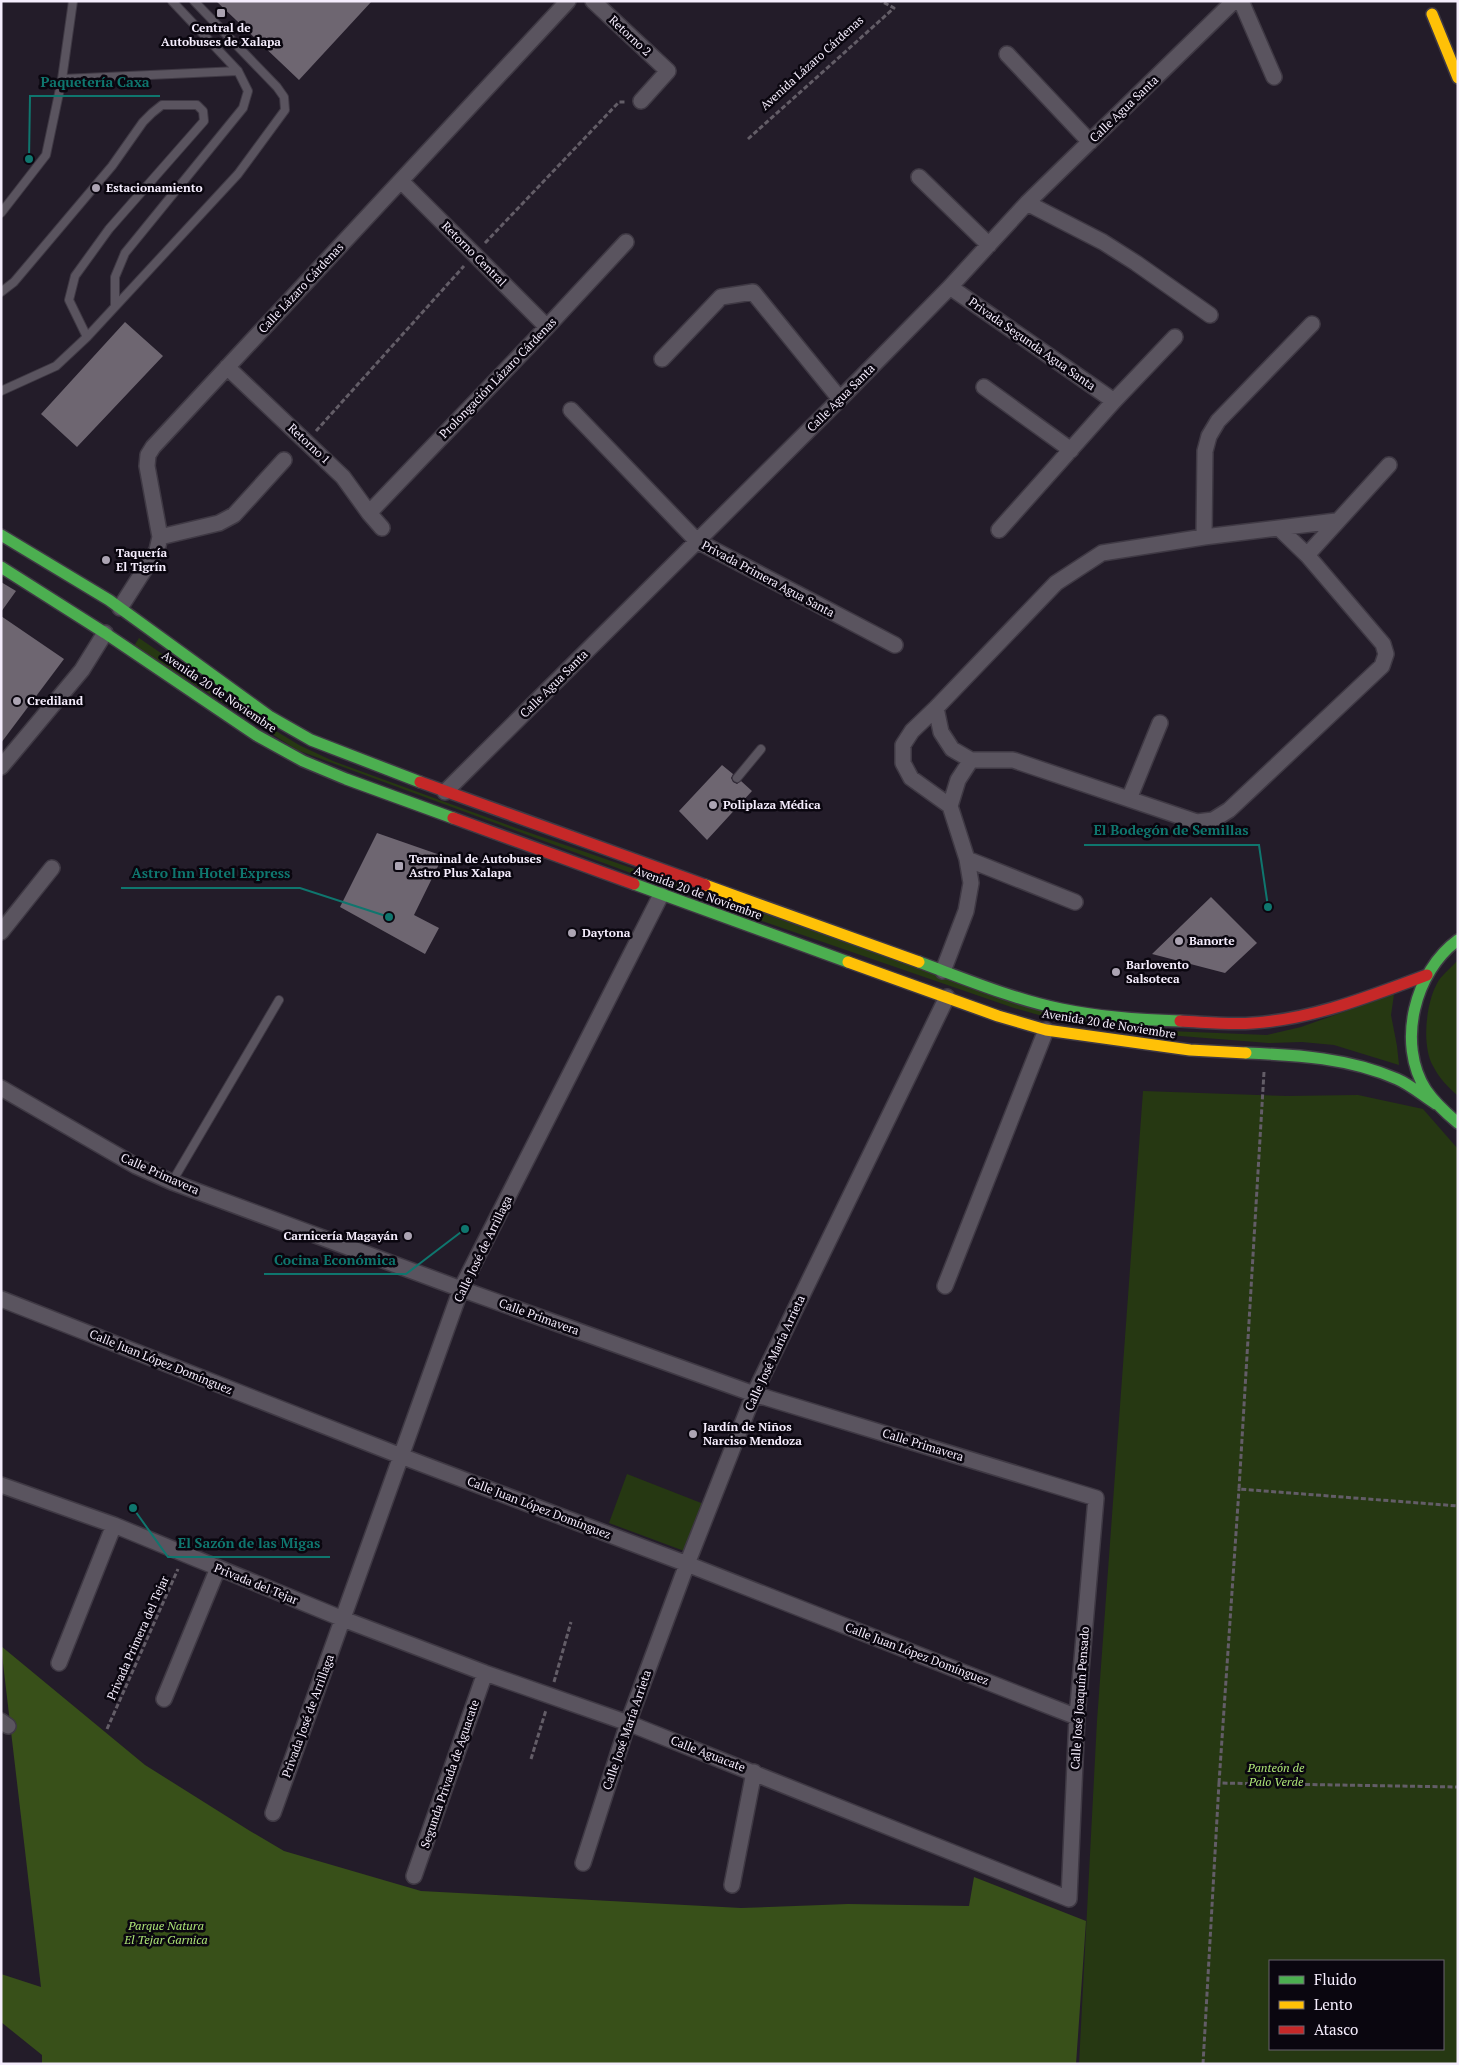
<svg xmlns="http://www.w3.org/2000/svg" width="1459" height="2065" font-family="'PT Serif',serif">
<style>
.green{fill:#263812;fill-rule:evenodd}
.forest{fill:#385019}
.building{fill:#6e6671}
.lines{fill:none;stroke-linecap:round;stroke-linejoin:round}
.lane-casing{stroke:#3f3944;stroke-width:10}
.street-casing{stroke:#3f3944;stroke-width:18}
.fast-casing{stroke:#3f3944;stroke-width:14}
.slow-casing{stroke:#3f3944;stroke-width:14}
.jam-casing{stroke:#3f3944;stroke-width:14}
.path{stroke:#635d67;stroke-width:3;stroke-dasharray:5 2.5;stroke-linecap:butt}
.lane{stroke:#5a545f;stroke-width:8}
.street{stroke:#5a545f;stroke-width:15}
.fast{stroke:#4caf50;stroke-width:11}
.slow{stroke:#ffc107;stroke-width:11}
.jam{stroke:#c62828;stroke-width:11}
.poi-dot{fill:#aca4b3;stroke:#0a060f;stroke-width:2}
.labels{text-anchor:middle;stroke-width:5;stroke-linejoin:round;paint-order:stroke}
.poi-label{font-size:12px;font-weight:bold;fill:#f5edfd;stroke:#0a060f;text-anchor:start}
.street-label{font-size:12px;fill:#f5edfd;stroke:#0a060f}
.park-label{font-size:12px;font-style:italic;fill:#aee677;stroke:#0a060f}
.leader{fill:none;stroke:#0f766e;stroke-width:2}
.callout-dot{fill:#0f766e;stroke:#0a060f;stroke-width:2}
.callout-label{font-size:14px;text-anchor:middle;font-weight:bold;fill:#0f766e;stroke:#0a060f;stroke-width:5;stroke-linejoin:round;paint-order:stroke}
</style>
<rect width="100%" height="100%" fill="#231c29"/>
<path class="green" d="M139,638L263,723L299,745L333,761L516,828L1061,1017L1143,1030L1267,1035L1301,1027L1394,994L1391,1015L1397,1046L1399,1065L1334,1045L1302,1042L1268,1043L1143,1033L1060,1021L1014,1008L753,918L297,750L134,646Z
M1458,960V1096C1448,1087 1439,1078 1433,1066C1421,1045 1426,1000 1439,980C1444,973 1452,967 1458,960Z
M1143,1091L1287,1096L1358,1095L1423,1109L1458,1149V2064H1079L1097,1721ZM1270,1961H1443V2049H1270Z
M627,1474L714,1508L695,1555L609,1523Z"/>
<path class="forest" d="M1,1646L145,1765L250,1831L284,1851L421,1891L741,1908L848,1904L969,1906L974,1877L1086,1921L1076,2064H42V2055L1,2022V1974L41,1987Z"/>
<path class="building" d="M216,1H372L299,80Z
M125,322L163,356L77,447L41,414Z
M1,582L16,591L1,612Z
M1,616L64,659L1,743Z
M722,765L733,774L731,778L733,782L737,784L741,781L752,791L707,840L679,811Z
M377,833L443,856L414,915L439,928L425,954L340,907Z
M1211,897L1257,943L1225,973L1152,954Z"/>
<g class="lines">
<g class="lane-casing">
<path id="lane" d="M62,79L238,71
M1,213L46,155L62,79L73,1
M1,292L14,282L112,166L143,122L152,113L162,105H197L203,111L204,121L109,229L75,276L69,300L87,337
M115,305V277L125,253L243,108L248,91L238,71L172,1
M1,391L56,366L87,337L238,174L285,110L284,97L277,87L194,1
M737,778L761,749
M172,1182L279,1000"/>
</g>
<g class="street-casing">
<path id="street" d="M593,1L668,71L641,101
M1241,1L1274,77
M1007,54L1090,142
M919,177L989,245
M401,181L547,327
M1027,203L1103,242L1136,263L1210,315
M950,287L1114,401
M662,359L721,297L753,292L840,399
M227,367L343,477L369,513L382,528
M984,387L1071,450
M571,410L697,541L895,645
M369,513L547,327L626,242
M999,530L1114,401L1175,337
M160,537L219,523L234,515L284,460
M1204,537L1205,451L1209,436L1218,421L1312,324
M1307,555L1389,465
M120,608L157,550L160,537L147,466L148,455L153,447L568,1
M936,708L941,732L952,749L971,760H1013L1197,822L1213,820L1229,810L1382,666L1386,654L1383,644L1307,555L1280,529
M1,767L82,670L105,633
M445,792L840,399L950,287L1027,203L1234,1
M1129,799L1160,723
M950,806L958,780L971,760
M967,859L1075,902
M1,932L52,868
M943,971L966,911L971,883L967,859L950,806L911,778L903,763V745L912,731L936,708L1056,583L1102,553L1204,537L1336,521
M1,1088L136,1166L172,1182L461,1289L754,1394L1096,1498L1077,1717L1069,1899L628,1723L485,1673L343,1619L114,1525L1,1485
M945,1286L1046,1030
M1,1299L401,1456L687,1564L1077,1717
M59,1663L114,1525
M164,1699L218,1568
M1,1721L8,1726
M273,1813L461,1289L661,895
M583,1863L628,1723L687,1564L754,1394L947,997
M414,1876L485,1673
M732,1885L754,1772"/>
</g>
<g class="fast-casing">
<path id="fast" d="M1,535L109,600L269,716L311,740L420,782
M1,567L105,633L256,735L303,761L346,779L453,818
M634,884L848,962
M1458,940C1415,971 1396,1043 1426,1090C1435,1103 1446,1113 1458,1123
M919,962C965,979 1013,999 1061,1009C1100,1017 1141,1020 1180,1021
M1246,1053C1298,1055 1349,1058 1397,1079C1411,1085 1423,1096 1436,1104"/>
</g>
<g class="slow-casing">
<path id="slow" d="M1432,14L1458,78
M705,885L919,962
M848,962L998,1016L1046,1030L1190,1050L1246,1053"/>
</g>
<g class="jam-casing">
<path id="jam" d="M420,782L705,885
M453,818L634,884
M1180,1021C1204,1022 1229,1025 1253,1023C1314,1019 1370,996 1427,975"/>
</g>
<path class="path" d="M748,139L894,8L881,1
M485,243L619,102H626
M316,431L464,266
M1264,1072L1239,1489L1458,1506
M554,1682L571,1622
M107,1729L178,1569
M531,1759L546,1710
M1219,1783L1239,1489
M1203,2064L1219,1783L1458,1787"/>
<use href="#lane" class="lane"/>
<use href="#street" class="street"/>
<use href="#fast" class="fast"/>
<use href="#slow" class="slow"/>
<use href="#jam" class="jam"/>
</g>
<g class="poi-dot">
<rect x="216" y="8" width="10" height="10" rx="2.5"/>
<circle cx="96" cy="188" r="5"/>
<circle cx="106" cy="560" r="5"/>
<circle cx="17" cy="701" r="5"/>
<circle cx="713" cy="805" r="5"/>
<rect x="394" y="861" width="10" height="10" rx="2.5"/>
<circle cx="572" cy="933" r="5"/>
<circle cx="1179" cy="941" r="5"/>
<circle cx="1116" cy="972" r="5"/>
<circle cx="408" cy="1236" r="5"/>
<circle cx="693" cy="1434" r="5"/>
</g>
<g class="labels">
<g class="poi-label">
<text x="221" y="32" text-anchor="middle">Central de<tspan x="221" dy="14">Autobuses de Xalapa</tspan></text>
<text x="106" y="192">Estacionamiento</text>
<text x="116" y="557">Taquería<tspan x="116" dy="14">El Tigrín</tspan></text>
<text x="27" y="705">Crediland</text>
<text x="723" y="809">Poliplaza Médica</text>
<text x="409" y="863">Terminal de Autobuses<tspan x="409" dy="14">Astro Plus Xalapa</tspan></text>
<text x="582" y="937">Daytona</text>
<text x="1189" y="945">Banorte</text>
<text x="1126" y="969">Barlovento<tspan x="1126" dy="14">Salsoteca</tspan></text>
<text x="398" y="1240" text-anchor="end">Carnicería Magayán</text>
<text x="703" y="1431">Jardín de Niños<tspan x="703" dy="14">Narciso Mendoza</tspan></text>
</g>
<g class="street-label">
<text transform="translate(630 36) rotate(43)" y="4">Retorno 2</text>
<text transform="translate(812 63) rotate(-42)" y="4">Avenida Lázaro Cárdenas</text>
<text transform="translate(1124 109) rotate(-44)" y="4">Calle Agua Santa</text>
<text transform="translate(474 254) rotate(45)" y="4">Retorno Central</text>
<text transform="translate(301 288) rotate(-47)" y="4">Calle Lázaro Cárdenas</text>
<text transform="translate(1032 344) rotate(35)" y="4">Privada Segunda Agua Santa</text>
<text transform="translate(498 378) rotate(-46)" y="4">Prolongación Lázaro Cárdenas</text>
<text transform="translate(841 398) rotate(-45)" y="4">Calle Agua Santa</text>
<text transform="translate(309 444) rotate(43)" y="4">Retorno 1</text>
<text transform="translate(768 579) rotate(28)" y="4">Privada Primera Agua Santa</text>
<text transform="translate(554 684) rotate(-45)" y="4">Calle Agua Santa</text>
<text transform="translate(219 692) rotate(34)" y="4">Avenida 20 de Noviembre</text>
<text transform="translate(698 893) rotate(20)" y="4">Avenida 20 de Noviembre</text>
<text transform="translate(1109 1024) rotate(9)" y="4">Avenida 20 de Noviembre</text>
<text transform="translate(160 1174) rotate(24)" y="4">Calle Primavera</text>
<text transform="translate(483 1249) rotate(-64)" y="4">Calle José de Arrillaga</text>
<text transform="translate(539 1317) rotate(20)" y="4">Calle Primavera</text>
<text transform="translate(775 1353) rotate(-65)" y="4">Calle José María Arrieta</text>
<text transform="translate(161 1362) rotate(22)" y="4">Calle Juan López Domínguez</text>
<text transform="translate(923 1445) rotate(17)" y="4">Calle Primavera</text>
<text transform="translate(539 1508) rotate(21)" y="4">Calle Juan López Domínguez</text>
<text transform="translate(256 1584) rotate(22)" y="4">Privada del Tejar</text>
<text transform="translate(138 1638) rotate(-66)" y="4">Privada Primera del Tejar</text>
<text transform="translate(917 1654) rotate(21)" y="4">Calle Juan López Domínguez</text>
<text transform="translate(1080 1698) rotate(-86)" y="4">Calle José Joaquín Pensado</text>
<text transform="translate(308 1716) rotate(-70)" y="4">Privada José de Arrillaga</text>
<text transform="translate(627 1730) rotate(-71)" y="4">Calle José María Arrieta</text>
<text transform="translate(708 1754) rotate(21)" y="4">Calle Aguacate</text>
<text transform="translate(450 1774) rotate(-71)" y="4">Segunda Privada de Aguacate</text>
</g>
<g class="park-label">
<text x="1276" y="1772">Panteón de<tspan x="1276" dy="14">Palo Verde</tspan></text>
<text x="166" y="1930">Parque Natura<tspan x="166" dy="14">El Tejar Garnica</tspan></text>
</g>
</g>
<path class="leader" d="M29 159L30 96H160M1268 907L1259 845H1084M389 917L300 888H121M465 1229L406 1274H264M133 1508L168 1557H330"/>
<g class="callout-dot">
<circle cx="29" cy="159" r="5"/>
<circle cx="1268" cy="907" r="5"/>
<circle cx="389" cy="917" r="5"/>
<circle cx="465" cy="1229" r="5"/>
<circle cx="133" cy="1508" r="5"/>
</g>
<g class="callout-label">
<text x="95" y="87">Paquetería Caxa</text>
<text x="1171" y="835">El Bodegón de Semillas</text>
<text x="211" y="878">Astro Inn Hotel Express</text>
<text x="335" y="1265">Cocina Económica</text>
<text x="249" y="1548">El Sazón de las Migas</text>
</g>
<rect width="1459" height="2065" fill="none" stroke="#f5edfd" stroke-width="5"/>
<rect x="1269" y="1960" width="175" height="90" fill="#0a060f" stroke="#68626e"/>
<rect x="1279" y="1976" width="25" height="8" fill="#4caf50" stroke="#68626e"/>
<text x="1314" y="1985" font-size="15" fill="#f5edfd">Fluido</text>
<rect x="1279" y="2001" width="25" height="8" fill="#ffc107" stroke="#68626e"/>
<text x="1314" y="2010" font-size="15" fill="#f5edfd">Lento</text>
<rect x="1279" y="2026" width="25" height="8" fill="#c62828" stroke="#68626e"/>
<text x="1314" y="2035" font-size="15" fill="#f5edfd">Atasco</text>
</svg>
